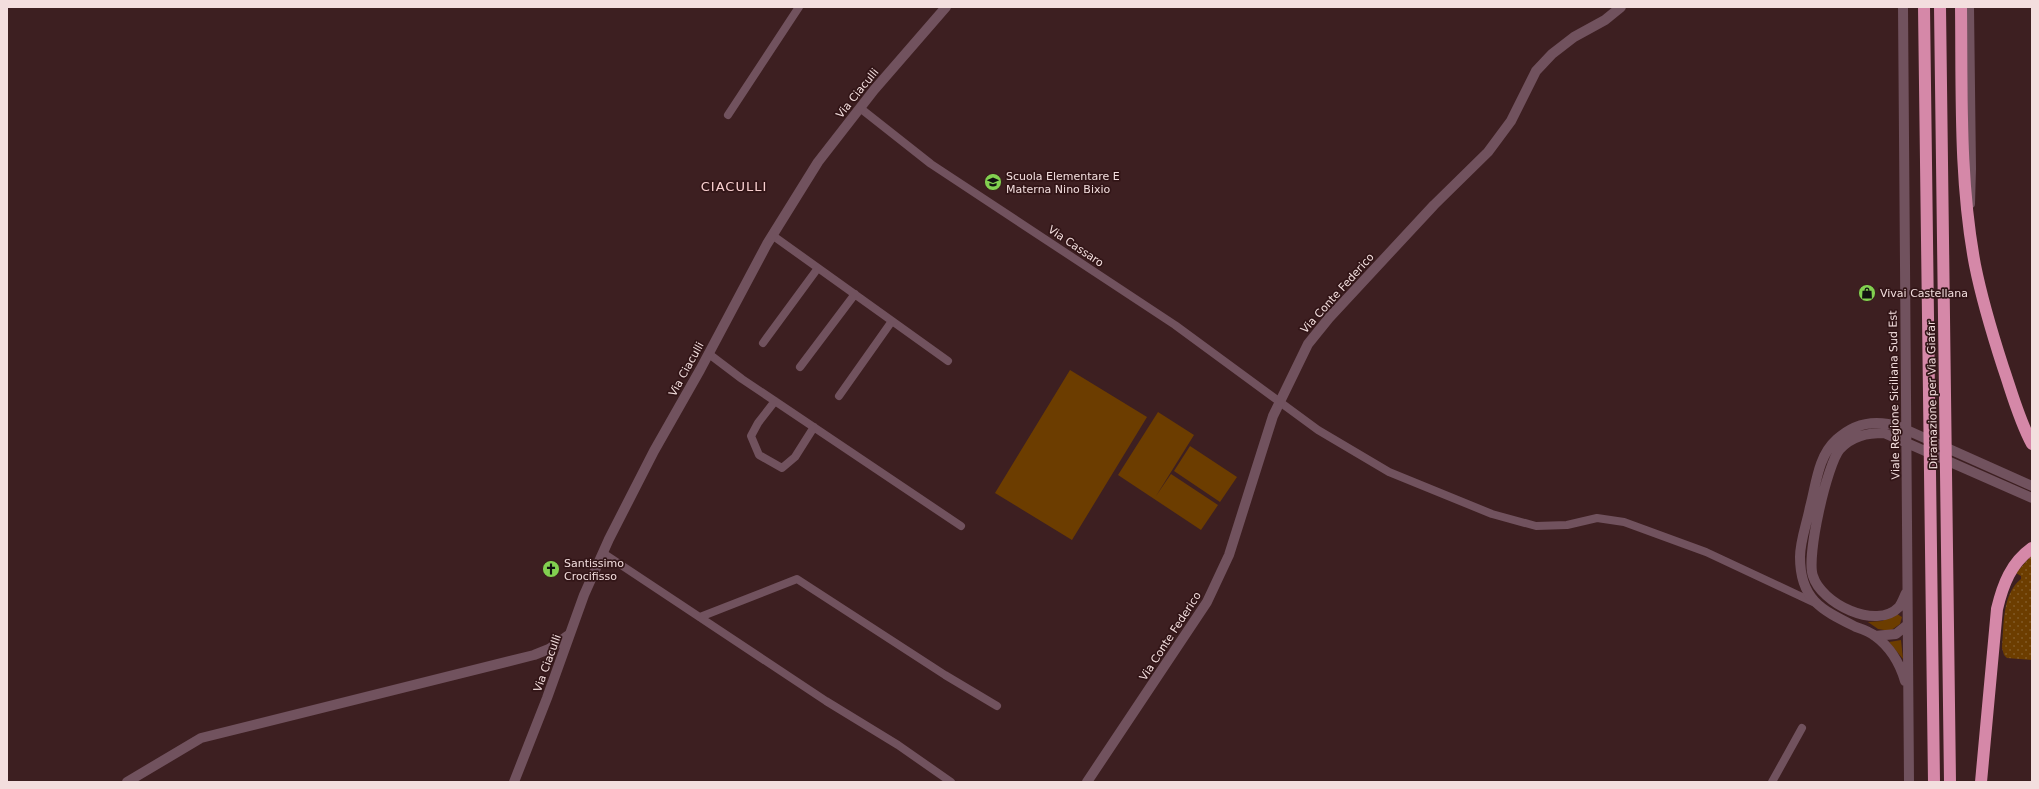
<svg xmlns="http://www.w3.org/2000/svg" width="2039" height="789" font-family="'DejaVu Sans',sans-serif">
<style>
.grass{fill:#6c3d00}
.garden{fill:url(#garden-dots)}
.lines{fill:none;stroke-linecap:round;stroke-linejoin:round}
.minor{stroke:#71525e;stroke-width:8}
.tertiary{stroke:#71525e;stroke-width:10}
.motorway{stroke:#d588a8;stroke-width:12}
.labels{text-anchor:middle;stroke-width:3.5;stroke-linejoin:round;paint-order:stroke}
.street-label{font-size:11px;fill:#f3dede;stroke:#321517}
.poi-label{font-size:11px;fill:#f3dede;stroke:#321517;text-anchor:start}
.quarter-label{font-size:13px;letter-spacing:1px;fill:#f9d0d0;stroke:#321517}
</style>
<defs>
<pattern id="garden-dots" width="8" height="8" patternUnits="userSpaceOnUse"><rect width="8" height="8" fill="#6c3d00"/><path d="M2 2h.1M6 6h.1" fill="none" stroke="#815925" stroke-width="1.8" stroke-linecap="round"/></pattern>
</defs>
<rect width="100%" height="100%" fill="#3d1f21"/>
<path class="grass" d="M1070,370L1147,417L1072,540L995,493Z
M1158,412L1194,435L1156,496L1171,474L1218,505L1201,530L1118,475Z
M1190,446L1237,477L1220,502L1174,471Z
M1897,614L1902,617L1900,624L1890,631L1878,629L1868,622L1882,621Z
M1901,640L1903,659L1889,642Z"/>
<path class="garden" d="M2032,555V660L2007,658L2004,655L2002,648C2004,625 2002,594 2021,579V576L2016,573Z"/>
<g class="lines">
<path class="minor" d="M1970,7L1972,169L1971,204
M860,108L931,164L1175,325L1318,430L1389,472L1492,514L1536,526L1567,525L1597,518L1624,522L1706,552L1815,603
M728,115L799,7
M772,235L948,361
M763,343L818,268
M709,354L742,379L961,526
M800,367L855,294
M839,396L892,321
M775,401L758,423L751,436L759,455L782,468L795,457L814,427
M603,553L826,701L898,745L951,782
M700,617L797,579L945,675L997,706
M1772,782L1802,728"/>
<path class="tertiary" d="M1903,7L1909,782
M1906,593C1904,597 1902,603 1899,607C1876,631 1821,603 1813,576C1806,557 1827,464 1840,449C1852,436 1867,433 1884,433L2032,498
M1875,636L1896,634L1907,625
M1905,681C1900,664 1890,647 1875,636C1870,632 1862,629 1856,627C1822,610 1800,600 1800,557C1800,541 1807,523 1810,507C1816,485 1818,456 1836,440C1855,422 1876,419 1900,427L2032,486
M127,782L201,738L534,655L549,649L570,634
M514,782L547,698L584,595L609,539L654,451L700,370L767,244L818,162L874,90L946,7
M1087,782L1207,602L1229,555L1273,416L1308,344L1329,318L1434,205L1488,152L1511,121L1536,71L1552,54L1574,37L1605,20L1621,7"/>
<path class="motorway" d="M1924,7L1934,782
M1940,7L1950,782
M1961,7C1962,93 1959,180 1975,265C1982,300 1992,333 2003,367C2012,393 2019,420 2032,444
M1981,782L1997,609C2003,584 2011,563 2032,548"/>
</g>
<defs>
<g id="school-disc" transform="scale(0.9)"><circle r="9.5" fill="#82d050" stroke="#321517"/><path d="M0-5L7-2L0 1L-7-2ZM-4 1L0 2.5L4 1V4Q0 6-4 4Z" fill="#111"/></g>
<g id="shop-disc" transform="scale(0.9)"><circle r="9.5" fill="#82d050" stroke="#321517"/><path d="M-5-2.5h2.3a2.7 3.5 0 0 1 5.4 0H5L5.5 6h-11ZM-1.5-2.5h3a1.5 2.3 0 0 0-3 0Z" fill="#111"/></g>
<g id="church-disc" transform="scale(0.9)"><circle r="9.5" fill="#82d050" stroke="#321517"/><path d="M-1.2-6h2.4v3.5h3.3v2.4h-3.3V6h-2.4V-.1h-3.3v-2.4h3.3Z" fill="#111"/></g>
</defs>
<g fill-rule="evenodd">
<use href="#school-disc" x="993" y="182"/>
<use href="#shop-disc" x="1867" y="293"/>
<use href="#church-disc" x="551" y="569"/>
</g>
<g class="labels">
<g class="street-label">
<text transform="translate(857 93) rotate(-51)" y="4">Via Ciaculli</text>
<text transform="translate(1076 246) rotate(34)" y="4">Via Cassaro</text>
<text transform="translate(1337 293) rotate(-48)" y="4">Via Conte Federico</text>
<text transform="translate(686 369) rotate(-61)" y="4">Via Ciaculli</text>
<text transform="translate(1894 395) rotate(-91)" y="4">Viale Regione Siciliana Sud Est</text>
<text transform="translate(1932 395) rotate(-91)" y="4">Diramazione per Via Giafar</text>
<text transform="translate(1170 636) rotate(-57)" y="4">Via Conte Federico</text>
<text transform="translate(547 663) rotate(-70)" y="4">Via Ciaculli</text>
</g>
<g class="poi-label">
<text x="1006" y="180">Scuola Elementare E<tspan x="1006" dy="13">Materna Nino Bixio</tspan></text>
<text x="1880" y="297">Vivai Castellana</text>
<text x="564" y="567">Santissimo<tspan x="564" dy="13">Crocifisso</tspan></text>
</g>
<g class="quarter-label">
<text x="734" y="191">CIACULLI</text>
</g>
</g>
<rect width="2039" height="789" fill="none" stroke="#f3dede" stroke-width="16"/>
</svg>
